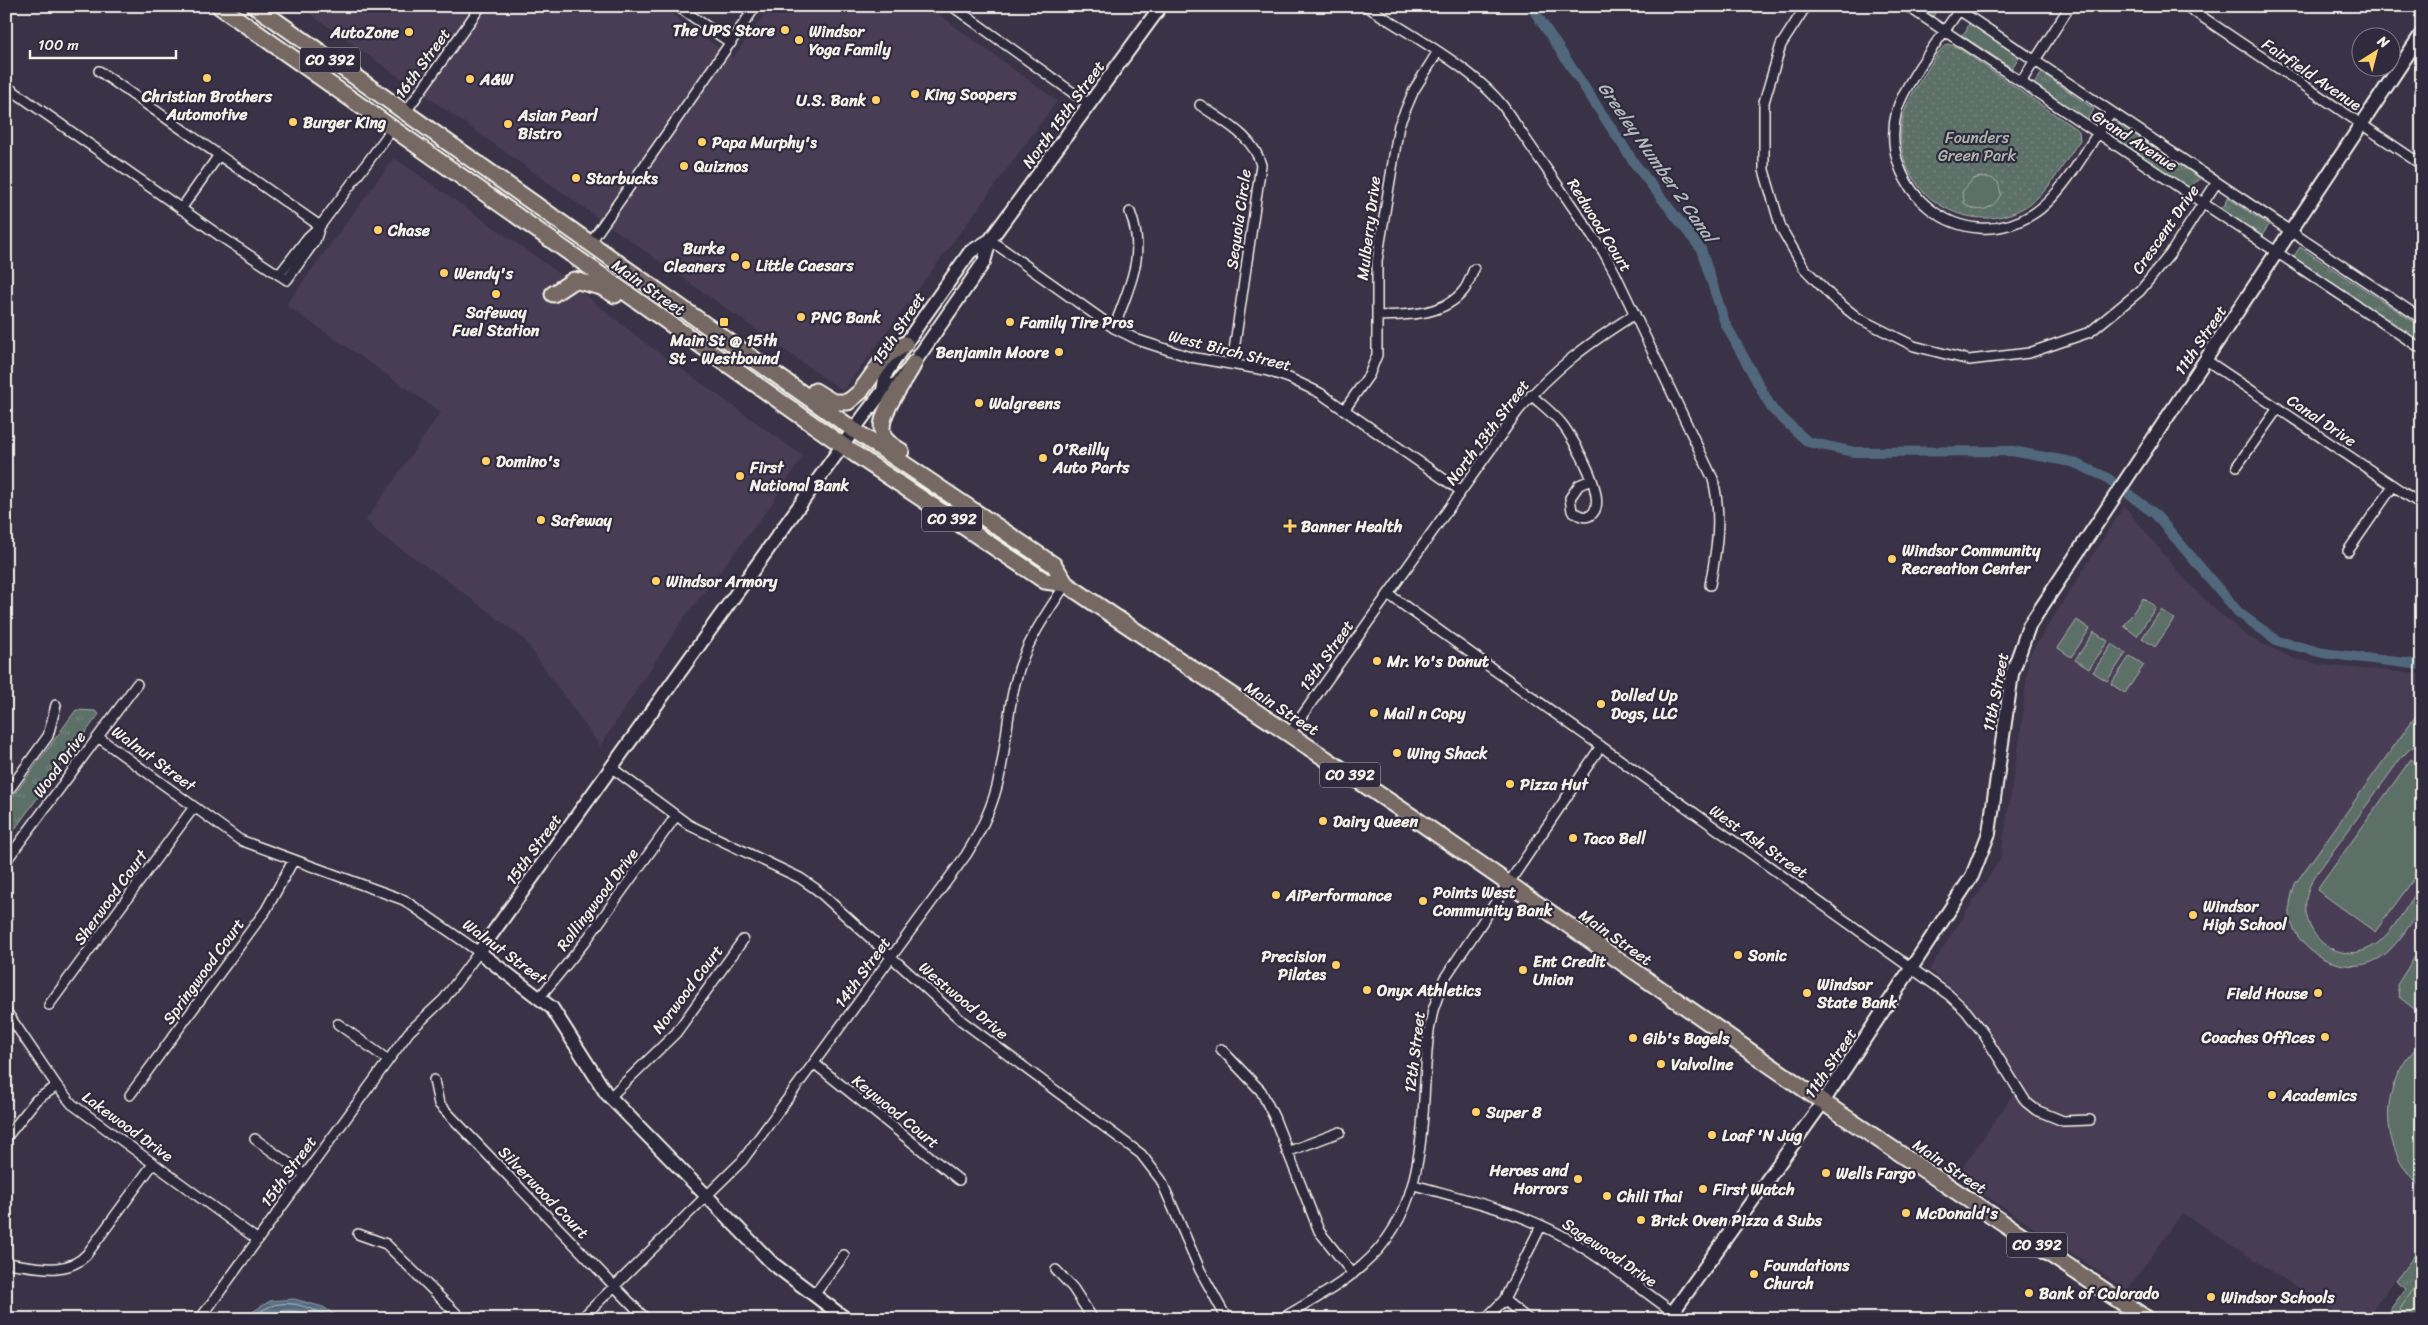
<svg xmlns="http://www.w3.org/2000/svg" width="2428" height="1325" font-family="Sriracha,sans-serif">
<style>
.built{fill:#483e55}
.grass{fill:url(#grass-tufts);stroke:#a8b0a8}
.park{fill:url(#park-dots);stroke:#a8b0a8}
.garden{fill:#5b6f68;stroke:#a8b0a8}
.water{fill:url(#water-rules);stroke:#929fa7}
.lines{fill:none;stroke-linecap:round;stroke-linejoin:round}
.shore{stroke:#b3babd;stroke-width:1}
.canal{stroke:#51687c;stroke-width:10}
.street-casing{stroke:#f4f1e8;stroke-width:12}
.secondary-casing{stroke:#f4f1e8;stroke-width:16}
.primary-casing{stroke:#f4f1e8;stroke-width:19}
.street{stroke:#2f2a3d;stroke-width:9}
.secondary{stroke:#2f2a3d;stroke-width:12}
.primary{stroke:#766964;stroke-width:15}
.poi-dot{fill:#ffd166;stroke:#2f2a3d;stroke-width:2}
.labels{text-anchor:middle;stroke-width:4.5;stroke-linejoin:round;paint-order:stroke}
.shield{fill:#2f2a3d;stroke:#b9b5b5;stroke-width:1}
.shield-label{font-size:15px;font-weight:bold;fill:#f4f1e8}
.poi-label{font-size:16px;font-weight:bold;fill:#f4f1e8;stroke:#2f2a3d;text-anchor:start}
.street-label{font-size:16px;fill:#f4f1e8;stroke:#2f2a3d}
.park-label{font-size:16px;fill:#afb6ae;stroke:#2f2a3d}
.water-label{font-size:18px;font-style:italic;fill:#b3babd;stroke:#2f2a3d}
</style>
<defs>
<pattern id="grass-tufts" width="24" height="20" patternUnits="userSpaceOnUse" patternTransform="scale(1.25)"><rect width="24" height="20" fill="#5b6f68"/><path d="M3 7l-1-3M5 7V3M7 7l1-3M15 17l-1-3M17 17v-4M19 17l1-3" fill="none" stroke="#73847e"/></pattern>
<pattern id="park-dots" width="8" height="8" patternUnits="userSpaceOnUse" patternTransform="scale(1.25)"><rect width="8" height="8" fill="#5b6f68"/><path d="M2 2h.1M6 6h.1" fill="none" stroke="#73847e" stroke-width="1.8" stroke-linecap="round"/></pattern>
<pattern id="water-rules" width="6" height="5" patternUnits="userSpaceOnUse" patternTransform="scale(1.25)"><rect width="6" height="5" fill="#51687c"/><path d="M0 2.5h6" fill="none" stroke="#6b7e8f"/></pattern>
</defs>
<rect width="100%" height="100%" fill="#3a3348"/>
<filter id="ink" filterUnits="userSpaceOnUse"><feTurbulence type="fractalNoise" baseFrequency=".02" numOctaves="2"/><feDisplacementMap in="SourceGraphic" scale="10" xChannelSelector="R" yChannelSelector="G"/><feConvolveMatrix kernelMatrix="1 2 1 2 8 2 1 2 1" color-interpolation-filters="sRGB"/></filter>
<g filter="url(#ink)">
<path class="built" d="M299,6H665L674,16L733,58L771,6H927L1057,101L843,391Z
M394,158L545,263L645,343L803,456L768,509L683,619L600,746L523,638L448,581L378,533L366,520L441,412L286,305Z
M2124,506L2179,573L2213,608L2248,637L2294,659L2329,666L2422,674V1243L2366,1319H2346L2182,1213L2127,1290L1957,1176L2021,1083L1983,1021L1957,992L1929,970L2000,860L2020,739L2029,656Z"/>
<path class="grass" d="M1917,6H1938L1933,17Z
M1969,23L2019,57L2012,68L1961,35L1966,32Z
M2042,73L2094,109L2087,120L2034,84Z
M2119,124L2201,179L2194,183L2192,191L2111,136Z
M2227,197L2269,225L2261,237L2220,208L2225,205Z
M2300,247L2422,327V344L2295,259L2294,256Z
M76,710L95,711L99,714L6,841V806Z
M2422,1245V1319H2383L2406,1288L2396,1280Z"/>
<path class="park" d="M1947,44L1957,47L2079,131L2080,140C2065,161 2052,188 2031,203C1976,243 1896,198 1901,130C1902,109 1913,92 1924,75C1931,65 1937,51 1947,44Z"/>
<path class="garden" d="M1981,177L1991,178L1998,182L2001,194C1994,209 1979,215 1965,204L1962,192L1973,179Z
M2143,598L2156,607L2137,636L2124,626Z
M2161,610L2174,619L2155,647L2142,638Z
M2077,620L2090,629L2071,657L2058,648Z
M2094,632L2108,641L2089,669L2075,660Z
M2112,644L2126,653L2107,681L2093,672Z
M2130,656L2144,665L2125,693L2111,684Z
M2422,707V743L2411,748L2401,758L2315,876C2286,920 2330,973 2375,945C2392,934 2410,901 2422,884C2422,912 2420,910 2405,932C2397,942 2389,953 2378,959C2344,978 2294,953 2290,914C2289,903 2292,893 2295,884Z
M2411,759L2422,767V868L2375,932L2317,890Z
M2422,945V1015L2399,997L2397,985Z
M2416,1048L2422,1052V1188C2380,1151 2377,1089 2416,1048Z
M2422,1277V1319H2393Z"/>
<path class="water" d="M294,1299L323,1307L342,1319H241L270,1301Z"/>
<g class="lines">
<path class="shore" d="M250,1319C256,1315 263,1309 271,1306C290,1299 316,1309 332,1319
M262,1319C281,1307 300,1310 320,1319"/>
<path class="canal" d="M1531,6L1635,164L1701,249L1725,323L1772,409L1808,442L1854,452L2012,451L2072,462L2106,477L2155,514L2239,613L2278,641L2323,653L2422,665"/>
<g class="street-casing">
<path id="street" d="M677,6L731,43
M952,6L1090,105
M1366,6C1409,34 1472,67 1503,106L1603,251L1615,273L1713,479C1722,516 1717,548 1710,585
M1806,6L1781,45L1764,102V170L1781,228L1804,268L1834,299L1858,318L1914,346L1969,360L2029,353L2090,332L2140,291L2170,254L2217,182
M1907,6L2422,349
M1953,6L2422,319
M2186,6L2422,165
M1959,10C1942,36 1905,82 1897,110C1876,190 1961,259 2033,214C2063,195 2091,142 2111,112
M99,71L320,226
M2021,82L2070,6
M6,86L223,238L287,280L315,241L320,226
M1200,105C1222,121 1254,136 1261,165L1232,364
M405,113L481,6
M181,209L219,155
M990,240L1114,328L1138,340L1190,357L1265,370L1289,378L1320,393L1461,491
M590,243L756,6
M279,275L308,237L320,226L393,128
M1377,316C1406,315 1444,316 1464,290C1468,285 1471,276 1474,269
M1114,328C1129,286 1147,256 1130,212
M2206,360L2422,505
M1531,395C1542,405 1553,413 1562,424C1573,438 1613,505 1589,516C1583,518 1578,515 1572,511L1570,498L1579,485L1591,480
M1345,409L1369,375L1377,355V261L1399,125L1414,90L1437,53
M2237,466L2278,408
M2348,551L2393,486
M1388,594L1949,995L1966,1011L1983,1033L2026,1102L2036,1110L2063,1121L2090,1120
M1289,734L1518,411C1553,369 1589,343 1635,314
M98,737L240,840L404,900L479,952L444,999L409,1032L200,1319
M612,768L689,825L800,878L816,889L962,1021L1141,1154L1161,1180L1200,1270L1227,1319
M6,794L48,736L56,705
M6,861L137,684
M540,997L585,942L676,816
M49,1005L194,807
M6,1011L57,1086L72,1104L258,1240
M338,1024L388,1060
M1221,1049L1261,1091L1274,1117L1319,1231L1353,1274
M815,1064L959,1180
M434,1080L439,1104L646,1319
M130,1095L266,910L293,861
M610,1097L676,1033L743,940
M6,1138L36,1100L57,1086
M255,1139L305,1175
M1287,1152L1340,1132
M1414,1185C1463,1199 1514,1210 1559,1234C1600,1255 1636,1286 1673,1312
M358,1234L386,1244L462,1319
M6,1263C33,1266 67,1277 87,1254L153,1164
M1056,1270L1073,1288L1093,1319
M814,1295L844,1255
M1504,1300L1528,1319
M581,1319L742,1161L966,855C981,831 993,806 999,778C1007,744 1007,709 1017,676C1026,642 1047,613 1066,584
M1281,1319C1309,1302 1339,1287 1363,1265C1433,1204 1419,1114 1429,1031L1433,1010L1444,979L1601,746
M1485,1319L1504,1300L1541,1226"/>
</g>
<g class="secondary-casing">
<path id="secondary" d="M883,391L886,373L923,318L970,252L990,240
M846,1319L772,1263L606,1093L552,1008L479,952L863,417L883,391L897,383L914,363L984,262L990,240L1161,6
M1668,1319L1823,1102L1972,876L1989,833L2012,674L2029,626L2422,33"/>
</g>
<g class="primary-casing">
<path id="primary" d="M219,6L855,454L1045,581L1066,584
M255,6L854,430L1054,565L1066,584L1411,816L1836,1111L2147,1319
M553,294L574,280L601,287L615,295
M815,391L833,402H848L860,392L886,356L905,344
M901,451C896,448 889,444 885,439C872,419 905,383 914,363"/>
</g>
<use href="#street" class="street"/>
<use href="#secondary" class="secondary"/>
<use href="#primary" class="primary"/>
</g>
</g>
<g class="poi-dot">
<circle cx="785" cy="30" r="5"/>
<circle cx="409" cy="32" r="5"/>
<circle cx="799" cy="40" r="5"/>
<circle cx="207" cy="78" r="5"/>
<circle cx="470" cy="79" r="5"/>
<circle cx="915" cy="94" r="5"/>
<circle cx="876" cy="100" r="5"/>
<circle cx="293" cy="122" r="5"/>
<circle cx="508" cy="124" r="5"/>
<circle cx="702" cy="142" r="5"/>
<circle cx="684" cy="166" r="5"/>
<circle cx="576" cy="178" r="5"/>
<circle cx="378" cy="230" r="5"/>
<circle cx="735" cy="257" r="5"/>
<circle cx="746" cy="265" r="5"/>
<circle cx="444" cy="273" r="5"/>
<circle cx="496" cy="294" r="5"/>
<circle cx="801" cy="317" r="5"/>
<rect x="719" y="317" width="10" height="10" rx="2.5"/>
<circle cx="1010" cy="322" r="5"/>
<circle cx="1059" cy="352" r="5"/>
<circle cx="979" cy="403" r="5"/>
<circle cx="1043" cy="458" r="5"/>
<circle cx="486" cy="461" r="5"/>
<circle cx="740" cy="476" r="5"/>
<circle cx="541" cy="520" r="5"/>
<path d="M1287.5 518.5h5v5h5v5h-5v5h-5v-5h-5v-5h5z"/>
<circle cx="1892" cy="559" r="5"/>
<circle cx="656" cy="581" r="5"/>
<circle cx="1377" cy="661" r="5"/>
<circle cx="1601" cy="704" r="5"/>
<circle cx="1374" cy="713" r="5"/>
<circle cx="1397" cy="753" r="5"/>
<circle cx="1510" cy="784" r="5"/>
<circle cx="1323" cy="821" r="5"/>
<circle cx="1573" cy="838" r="5"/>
<circle cx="1276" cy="895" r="5"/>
<circle cx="1423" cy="901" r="5"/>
<circle cx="2193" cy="915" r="5"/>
<circle cx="1738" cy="955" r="5"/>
<circle cx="1336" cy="965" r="5"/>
<circle cx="1523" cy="970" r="5"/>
<circle cx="1367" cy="990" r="5"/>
<circle cx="1807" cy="993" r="5"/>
<circle cx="2318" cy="993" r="5"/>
<circle cx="2325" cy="1037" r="5"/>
<circle cx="1633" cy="1038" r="5"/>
<circle cx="1661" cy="1064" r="5"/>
<circle cx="2272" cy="1095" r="5"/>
<circle cx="1476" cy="1112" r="5"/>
<circle cx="1712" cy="1135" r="5"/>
<circle cx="1826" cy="1173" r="5"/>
<circle cx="1578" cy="1179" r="5"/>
<circle cx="1703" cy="1189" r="5"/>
<circle cx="1607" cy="1196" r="5"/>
<circle cx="1906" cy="1213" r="5"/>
<circle cx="1641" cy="1220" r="5"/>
<circle cx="1754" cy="1274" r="5"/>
<circle cx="2029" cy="1293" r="5"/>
<circle cx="2211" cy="1297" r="5"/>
</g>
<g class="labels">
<g class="shield">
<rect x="300" y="47.5" width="60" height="25" rx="4"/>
<rect x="922" y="506.5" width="60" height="25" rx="4"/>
<rect x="1320" y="762.5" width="60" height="25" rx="4"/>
<rect x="2007" y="1232.5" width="60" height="25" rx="4"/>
</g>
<g class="shield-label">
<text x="330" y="65">CO 392</text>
<text x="952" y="524">CO 392</text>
<text x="1350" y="780">CO 392</text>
<text x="2037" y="1250">CO 392</text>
</g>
<g class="poi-label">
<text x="775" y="36" text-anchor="end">The UPS Store</text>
<text x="809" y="37">Windsor<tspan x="809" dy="18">Yoga Family</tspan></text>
<text x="399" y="38" text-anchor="end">AutoZone</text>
<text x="480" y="85">A&amp;W</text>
<text x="925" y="100">King Soopers</text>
<text x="207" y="102" text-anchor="middle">Christian Brothers<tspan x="207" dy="18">Automotive</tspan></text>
<text x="866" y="106" text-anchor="end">U.S. Bank</text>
<text x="518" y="121">Asian Pearl<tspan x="518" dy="18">Bistro</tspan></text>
<text x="303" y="128">Burger King</text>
<text x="712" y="148">Papa Murphy's</text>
<text x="694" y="172">Quiznos</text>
<text x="586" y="184">Starbucks</text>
<text x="388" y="236">Chase</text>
<text x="725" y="254" text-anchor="end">Burke<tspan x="725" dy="18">Cleaners</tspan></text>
<text x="756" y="271">Little Caesars</text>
<text x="454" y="279">Wendy's</text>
<text x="496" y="318" text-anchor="middle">Safeway<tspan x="496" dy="18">Fuel Station</tspan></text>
<text x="811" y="323">PNC Bank</text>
<text x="1020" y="328">Family Tire Pros</text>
<text x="724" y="346" text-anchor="middle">Main St @ 15th<tspan x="724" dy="18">St - Westbound</tspan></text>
<text x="1049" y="358" text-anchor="end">Benjamin Moore</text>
<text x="989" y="409">Walgreens</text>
<text x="1053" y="455">O'Reilly<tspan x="1053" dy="18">Auto Parts</tspan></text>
<text x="496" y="467">Domino's</text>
<text x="750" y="473">First<tspan x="750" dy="18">National Bank</tspan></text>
<text x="551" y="526">Safeway</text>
<text x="1301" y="532">Banner Health</text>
<text x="1902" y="556">Windsor Community<tspan x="1902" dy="18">Recreation Center</tspan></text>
<text x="666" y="587">Windsor Armory</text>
<text x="1387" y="667">Mr. Yo's Donut</text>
<text x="1611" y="701">Dolled Up<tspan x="1611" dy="18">Dogs, LLC</tspan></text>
<text x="1384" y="719">Mail n Copy</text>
<text x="1407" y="759">Wing Shack</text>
<text x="1520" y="790">Pizza Hut</text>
<text x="1333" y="827">Dairy Queen</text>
<text x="1583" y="844">Taco Bell</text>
<text x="1433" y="898">Points West<tspan x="1433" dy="18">Community Bank</tspan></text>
<text x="1286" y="901">AiPerformance</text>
<text x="2203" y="912">Windsor<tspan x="2203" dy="18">High School</tspan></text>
<text x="1748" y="961">Sonic</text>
<text x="1326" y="962" text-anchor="end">Precision<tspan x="1326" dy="18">Pilates</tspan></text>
<text x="1533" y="967">Ent Credit<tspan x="1533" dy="18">Union</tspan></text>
<text x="1817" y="990">Windsor<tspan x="1817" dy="18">State Bank</tspan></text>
<text x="1377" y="996">Onyx Athletics</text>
<text x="2308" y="999" text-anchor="end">Field House</text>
<text x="2315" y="1043" text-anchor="end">Coaches Offices</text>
<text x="1643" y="1044">Gib's Bagels</text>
<text x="1671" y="1070">Valvoline</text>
<text x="2282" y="1101">Academics</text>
<text x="1486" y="1118">Super 8</text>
<text x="1722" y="1141">Loaf 'N Jug</text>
<text x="1568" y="1176" text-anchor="end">Heroes and<tspan x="1568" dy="18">Horrors</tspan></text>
<text x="1836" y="1179">Wells Fargo</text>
<text x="1713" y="1195">First Watch</text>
<text x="1617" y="1202">Chili Thai</text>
<text x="1916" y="1219">McDonald's</text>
<text x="1651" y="1226">Brick Oven Pizza &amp; Subs</text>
<text x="1764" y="1271">Foundations<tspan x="1764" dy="18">Church</tspan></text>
<text x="2039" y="1299">Bank of Colorado</text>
<text x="2221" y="1303">Windsor Schools</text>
</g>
<g class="street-label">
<text transform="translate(422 63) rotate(-54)" y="6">16th Street</text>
<text transform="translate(2312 74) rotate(34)" y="6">Fairfield Avenue</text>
<text transform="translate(1063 114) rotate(-54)" y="6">North 15th Street</text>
<text transform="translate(2135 140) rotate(33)" y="6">Grand Avenue</text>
<text transform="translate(1238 219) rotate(-82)" y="6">Sequoia Circle</text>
<text transform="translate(1600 225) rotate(58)" y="6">Redwood Court</text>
<text transform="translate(1368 228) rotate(-83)" y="6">Mulberry Drive</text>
<text transform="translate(2165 229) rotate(-55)" y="6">Crescent Drive</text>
<text transform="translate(649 287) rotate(35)" y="6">Main Street</text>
<text transform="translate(898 328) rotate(-57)" y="6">15th Street</text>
<text transform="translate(2200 340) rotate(-56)" y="6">11th Street</text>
<text transform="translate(1230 350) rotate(14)" y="6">West Birch Street</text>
<text transform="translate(2322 420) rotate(34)" y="6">Canal Drive</text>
<text transform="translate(1487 432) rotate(-53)" y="6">North 13th Street</text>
<text transform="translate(1326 655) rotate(-55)" y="6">13th Street</text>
<text transform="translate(1995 692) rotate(-79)" y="6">11th Street</text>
<text transform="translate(1282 708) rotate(33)" y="6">Main Street</text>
<text transform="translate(154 758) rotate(36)" y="6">Walnut Street</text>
<text transform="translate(59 764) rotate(-54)" y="6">Wood Drive</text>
<text transform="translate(1759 841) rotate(35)" y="6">West Ash Street</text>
<text transform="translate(533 849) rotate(-54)" y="6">15th Street</text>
<text transform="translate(110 897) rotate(-54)" y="6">Sherwood Court</text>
<text transform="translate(597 899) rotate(-53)" y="6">Rollingwood Drive</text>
<text transform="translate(1616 937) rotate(35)" y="6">Main Street</text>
<text transform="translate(505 951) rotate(36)" y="6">Walnut Street</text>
<text transform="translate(203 971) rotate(-54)" y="6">Springwood Court</text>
<text transform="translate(862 972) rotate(-54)" y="6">14th Street</text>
<text transform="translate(687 989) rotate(-53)" y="6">Norwood Court</text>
<text transform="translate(964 1000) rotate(40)" y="6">Westwood Drive</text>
<text transform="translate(1414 1052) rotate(-83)" y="6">12th Street</text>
<text transform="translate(1830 1063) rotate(-56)" y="6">11th Street</text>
<text transform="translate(896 1111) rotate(39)" y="6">Keywood Court</text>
<text transform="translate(128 1126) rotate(36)" y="6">Lakewood Drive</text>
<text transform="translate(1950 1166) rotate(34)" y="6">Main Street</text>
<text transform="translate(288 1171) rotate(-54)" y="6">15th Street</text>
<text transform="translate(544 1192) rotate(46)" y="6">Silverwood Court</text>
<text transform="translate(1610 1252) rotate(34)" y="6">Sagewood Drive</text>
</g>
<g class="park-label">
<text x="1977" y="143">Founders<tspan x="1977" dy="18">Green Park</tspan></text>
</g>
<g class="water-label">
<text transform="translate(1657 162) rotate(55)" y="6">Greeley Number 2 Canal</text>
</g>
</g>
<rect width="2428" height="1325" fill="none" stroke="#2f2a3d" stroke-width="25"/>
<rect x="12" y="12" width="2403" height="1300" fill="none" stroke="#f4f1e8" stroke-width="2" filter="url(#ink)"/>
<g transform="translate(2376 52) rotate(36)"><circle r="24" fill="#2f2a3d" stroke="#7e7a81"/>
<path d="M0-4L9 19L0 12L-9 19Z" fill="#ffd166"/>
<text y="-8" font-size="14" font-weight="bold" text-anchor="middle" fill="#f4f1e8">N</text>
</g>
<path d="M30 50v8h146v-8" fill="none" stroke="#f4f1e8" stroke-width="2.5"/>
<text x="38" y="50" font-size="15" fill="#f4f1e8" stroke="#2f2a3d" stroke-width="4" paint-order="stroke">100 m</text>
</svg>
